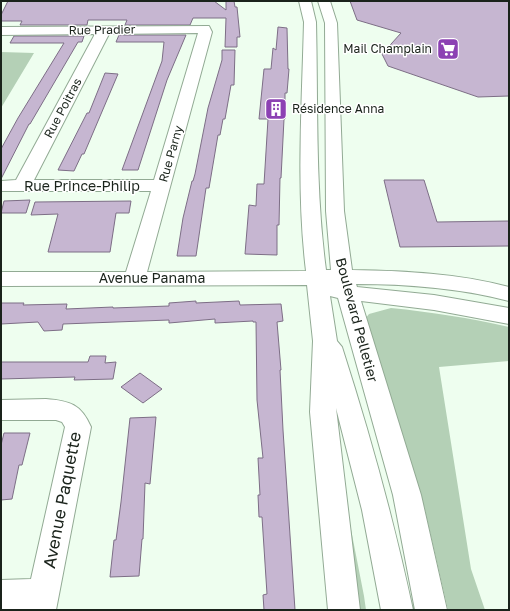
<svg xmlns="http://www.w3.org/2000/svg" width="510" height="611" font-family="'Golos Text',sans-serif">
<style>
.green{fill:#b4d0b6}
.building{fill:#c6b6d1;stroke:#7d6e86}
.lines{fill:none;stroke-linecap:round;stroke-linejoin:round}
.minor-casing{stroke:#92aa94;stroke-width:2}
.minor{fill:#fff;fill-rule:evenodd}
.labels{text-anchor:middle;stroke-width:3;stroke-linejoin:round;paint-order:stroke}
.far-street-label{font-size:12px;fill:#1a231b;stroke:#fff}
.far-poi-label{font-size:12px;fill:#1a231b;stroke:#fff;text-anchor:end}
.street-label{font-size:14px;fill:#1a231b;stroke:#fff}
.near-street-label{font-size:17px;fill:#1a231b;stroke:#fff}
</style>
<rect width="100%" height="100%" fill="#eefeef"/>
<path class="green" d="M1,52L34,53L1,108Z
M391,308C431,312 470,318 509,327V361L439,367L471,569L485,610H448L424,506L401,430L365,319L369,314Z
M337,458L364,596L366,610H358Z"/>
<path class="building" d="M8,1H214L226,10V1H234L235,7H237L240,37H237V47H225L226,18H193L190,25H125L127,20H88L87,25H20L22,21H1V15Z
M350,1H509V96L478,97L388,66L382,54L401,33L357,20Z
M278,27L287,28L288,69H289L287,93H285V119H284L281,178H280L279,225H277V255L245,254L249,205L256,206L257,184H264L268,119H259L264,69H271L273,48L276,50Z
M119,35H186L167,80L138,170H122L162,61L164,42H116Z
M14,36H84L82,42H78L30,124H29L1,179V149L18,118L64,43H10Z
M222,50H235L234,85H231L225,119H223L220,135H218L209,188H206L196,256H177L183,218L192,181H193L195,174L208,108L222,60Z
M105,73L118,74L84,154H82L74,171L58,170L87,113H89Z
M384,180H424L437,222L509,221V246L400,247Z
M30,200L26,213H1L4,201Z
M131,201L129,213H116L110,252H48L58,214L31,215L35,202Z
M196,301V303L239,301L240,305L281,304L283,321L277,322L281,370H280L283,430L295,610H264L263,595L267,594L262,517H259L258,495H260L258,458H263L257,400L256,322H253V321L215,323V319L169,323V320L63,324L62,330L44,331L38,322L1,324V303H24L23,305L67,304L66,309L113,307V308L169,306V303Z
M90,356H106L105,363L116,362L113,379L74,380L75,377L1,379V362H88Z
M140,373L162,389L143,403L121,387Z
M156,417L150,484L145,483L143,539H142L139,576L110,577L114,540H116L121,502L130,418Z
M4,433H30L22,465H19L12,499L1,500V445Z"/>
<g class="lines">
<g class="minor-casing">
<path id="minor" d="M299,1H311L316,22C318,104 315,188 326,270H331L326,211L325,23L318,1H330L337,23L344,211L352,270C405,271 457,273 509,287V301C459,288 408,284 356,284L357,287L434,295L509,308V324L434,310L361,301L421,495L447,610H415L393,495L338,298L330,296L337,341L342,347C370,434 394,521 413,610H381L362,510L336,408L360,610H328L310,412L313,341L307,285L1,286V272H126L151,191H1V181L16,180L95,34L1,35V27L209,26L212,32L147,272L306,271C296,189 302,105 304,22ZM198,33L154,180H34L109,34Z
M46,399C70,401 81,404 91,427L56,610H1V580L31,579L65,427L62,422L56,420H1V400Z"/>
</g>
<use href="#minor" class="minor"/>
</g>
<defs>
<g id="supermarket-square" transform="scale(1.15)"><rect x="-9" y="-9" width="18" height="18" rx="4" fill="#8c41b3" stroke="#fff"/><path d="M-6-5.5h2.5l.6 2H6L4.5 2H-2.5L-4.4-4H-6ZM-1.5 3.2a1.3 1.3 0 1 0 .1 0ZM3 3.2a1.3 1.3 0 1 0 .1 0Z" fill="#fff"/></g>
<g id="building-square" transform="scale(1.15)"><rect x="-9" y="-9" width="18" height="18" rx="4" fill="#8c41b3" stroke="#fff"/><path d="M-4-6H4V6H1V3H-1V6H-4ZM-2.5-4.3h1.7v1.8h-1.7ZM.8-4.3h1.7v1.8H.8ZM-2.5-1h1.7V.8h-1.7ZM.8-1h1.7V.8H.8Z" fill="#fff"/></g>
</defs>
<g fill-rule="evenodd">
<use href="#supermarket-square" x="448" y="49"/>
<use href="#building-square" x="276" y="109"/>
</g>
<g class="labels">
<g class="far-street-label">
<text transform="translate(102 30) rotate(-1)" y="4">Rue Pradier</text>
<text transform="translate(63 108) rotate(-62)" y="4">Rue Poitras</text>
<text transform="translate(171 154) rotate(-74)" y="4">Rue Parny</text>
</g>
<g class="far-poi-label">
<text x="432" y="53">Mail Champlain</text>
<text x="292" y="113" text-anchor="start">Résidence Anna</text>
</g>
<g class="street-label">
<text x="82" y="191">Rue Prince-Philip</text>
<text x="152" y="283">Avenue Panama</text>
<text transform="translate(357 320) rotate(75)" y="5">Boulevard Pelletier</text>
</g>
<g class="near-street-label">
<text transform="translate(62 500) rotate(-79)" y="6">Avenue Paquette</text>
</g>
</g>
<rect width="510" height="611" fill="none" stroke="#1a231b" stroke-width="4"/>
</svg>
